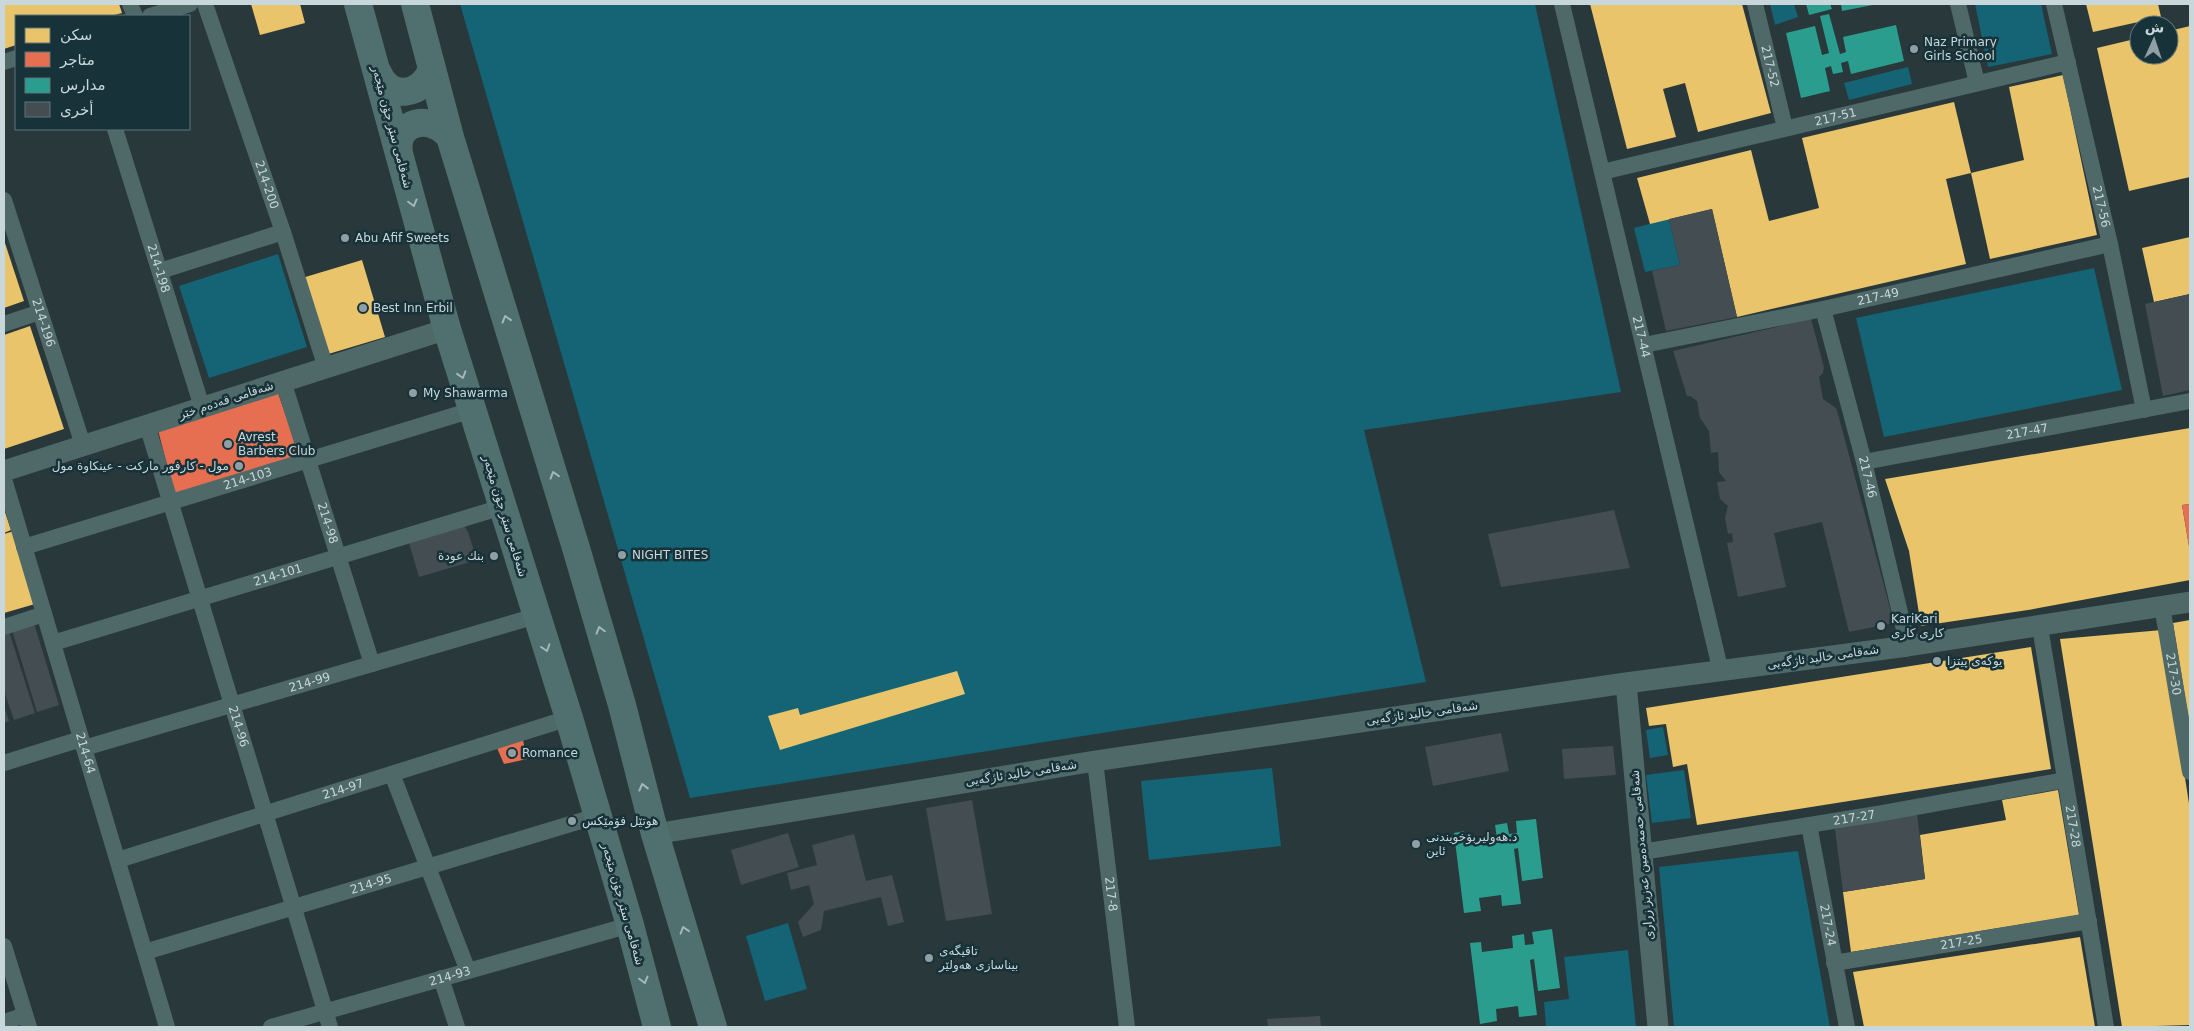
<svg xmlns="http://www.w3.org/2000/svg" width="2194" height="1031" font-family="'DejaVu Sans',Vazirmatn,sans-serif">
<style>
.green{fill:#146475}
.homes{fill:#e9c46a}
.shops{fill:#e76f51}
.schools{fill:#2a9d8f}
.building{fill:#434d52}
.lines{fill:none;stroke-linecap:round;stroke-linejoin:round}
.minor{stroke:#4f6969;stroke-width:16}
.tertiary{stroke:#4f6969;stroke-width:21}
.trunk{stroke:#506f6f;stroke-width:28}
.oneway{stroke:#a4b8bb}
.poi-dot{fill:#909fa3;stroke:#173239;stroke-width:2}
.labels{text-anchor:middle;stroke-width:5;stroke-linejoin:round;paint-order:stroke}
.poi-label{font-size:12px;fill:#c8d7db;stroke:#173239;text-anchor:start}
.street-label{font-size:12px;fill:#c8d7db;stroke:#173239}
</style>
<rect width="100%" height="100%" fill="#29383b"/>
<path class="green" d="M460,4H1535L1621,392L1364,430L1426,682L690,798Z
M1770,4H1794L1798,17L1775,25Z
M1975,4H2041L2052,54L1988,67Z
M1908,67L1912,84L1849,100L1844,83Z
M1669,219L1680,265L1645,272L1634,228Z
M278,254L307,347L209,378L179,286Z
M2094,268L2122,390L1884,437L1856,318Z
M1663,727L1668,755L1650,758L1646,730Z
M1272,768L1281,846L1149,860L1141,781Z
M1684,770L1691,818L1652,823L1646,775Z
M1798,851L1830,1027H1674L1659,867Z
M788,923L807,989L765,1001L746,936Z
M1628,950L1636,1027H1546L1544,1002L1569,999L1564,957Z"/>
<path class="homes" d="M4,4H119L122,13L110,16H16V45L4,49Z
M251,4H300L305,23L260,35Z
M1590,4H1742L1771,113L1698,132L1685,83L1663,89L1676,137L1627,149Z
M2086,4H2158L2161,17L2093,32Z
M2190,26V177L2129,191L2097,48L2139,38V55H2169V31Z
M2063,75L2097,235L1990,259L1971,173L2024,160L2009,87Z
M1954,102L1971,173L1946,179L1966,264L1737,317L1712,209L1650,224L1637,178L1751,150L1769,221L1819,208L1802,138Z
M2190,237V294L2154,302L2142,248Z
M4,240L24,301L4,308Z
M362,260L385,337L325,355L302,278Z
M30,326L64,429L4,449V335Z
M2190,428V504L2182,505L2190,552V580L2028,610L1921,626L1909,551L1885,479Z
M4,509L11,530L4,533Z
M14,531L35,604L4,613V534Z
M2190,620V720L2189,721L2173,623Z
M2162,630L2190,810V1025L2122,1027L2060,639Z
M2031,647L2051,769L1697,825L1687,764L1673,767L1666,724L1649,726L1646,708Z
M957,671L965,694L780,750L768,716L798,708L800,715Z
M2058,790L2079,915L1851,952L1843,892L1925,879L1920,835L2006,820L2002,800Z
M2080,937L2095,1027H1864L1853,972Z"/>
<path class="shops" d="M277,390L300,457L175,496L158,430Z
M2190,504V546H2189L2182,505Z
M523,740L527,759L504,764L497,748Z"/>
<path class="schools" d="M1806,4H1830L1832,9L1809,15Z
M1841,4H1873V5L1842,11Z
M1829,14L1840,54L1846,52L1843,37L1896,25L1904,61L1851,74L1848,61L1841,63L1843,72L1833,74L1831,66L1825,68L1830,91L1801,98L1786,33L1815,26L1822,55L1829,53L1820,16Z
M1536,819L1543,878L1522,881L1518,848L1514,849L1521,904L1502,906L1501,895L1479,898L1481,911L1464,913L1454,833L1464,831L1466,842L1497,838L1495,825L1507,823L1509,834L1517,833L1516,821Z
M1552,929L1560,988L1538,991L1534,959L1530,960L1537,1015L1519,1017L1518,1006L1496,1009L1497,1021L1480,1024L1470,943L1481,942L1482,952L1513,948L1512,936L1524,934L1525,945L1534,944L1532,932Z"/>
<path class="building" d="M1712,209L1737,317L1666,331L1652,271L1680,265L1669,219Z
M2190,294V390L2163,396L2145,304Z
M1811,319L1824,367L1823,373L1819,377L1823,399L1836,408L1838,414L1894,623L1849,632L1822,522L1774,533L1786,587L1738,597L1727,543L1733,542L1732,533L1728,534L1725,518L1728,506L1720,499L1717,482L1726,481L1719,472L1718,452L1711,453L1709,431L1700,418L1697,401L1690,396H1687L1673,351Z
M1614,510L1630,568L1501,587L1488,534Z
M463,524L468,532L477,560L419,577L407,536Z
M33,620L59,705L37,712L11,627Z
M8,628L35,713L14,720L4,691V630Z
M4,706L9,721L4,723Z
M1501,733L1509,771L1433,786L1425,747Z
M1613,746L1616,775L1564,779L1562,749Z
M972,800L992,914L946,921L926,808Z
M1917,814L1925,879L1843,892L1835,829Z
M788,833L799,867L741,885L731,850Z
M854,834L866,881L892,875L904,922L888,926L881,897L824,911L821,930L803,937L798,922L814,904L809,885L791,890L787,873L817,865L812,845Z
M1320,1016L1321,1027H1268L1267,1019Z"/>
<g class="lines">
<g class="minor">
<path d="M130,4L135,16"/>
<path id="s1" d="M205,4L283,232L326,368"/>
<path id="s2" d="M1562,4L1721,672"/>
<path id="s3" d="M1755,4L1785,128"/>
<path d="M1958,4L1977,83"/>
<path id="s4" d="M2054,4L2110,244L2144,410"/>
<path d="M150,16L190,4"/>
<path d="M4,62L16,58"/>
<path id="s5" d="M115,129L202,407"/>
<path id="s6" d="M1602,172L2068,62"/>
<path id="s7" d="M4,200L83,445"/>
<path d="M160,271L283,232"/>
<path id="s8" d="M1823,309L1864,462L1908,646"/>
<path d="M4,324L40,312"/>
<path id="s9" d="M1644,345L1823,309L2110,244"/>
<path id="s10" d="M283,381L372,664"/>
<path id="s11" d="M147,425L330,1027"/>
<path id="s12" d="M1864,462L2190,401"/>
<path id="s13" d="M4,479L167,1027"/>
<path id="s14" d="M24,547L472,410"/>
<path id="s15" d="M2162,606L2190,772"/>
<path d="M4,627L44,614"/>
<path id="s16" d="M2040,627L2106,1027"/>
<path id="s17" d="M53,643L502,507"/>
<path id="s18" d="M84,748L536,616"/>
<path id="s19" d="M1095,761L1127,1027"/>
<path d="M4,763L81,739"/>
<path d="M392,774L468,971"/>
<path id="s20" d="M1809,825L1847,1027"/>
<path id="s21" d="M1642,852L1883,813L2065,780"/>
<path id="s22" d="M118,860L569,718"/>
<path d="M4,946L29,1027"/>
<path id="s23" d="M145,952L597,816"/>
<path id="s24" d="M1834,963L2089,921"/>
<path d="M441,978L457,1027"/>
<path d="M4,1022L25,1015"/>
<path id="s25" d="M271,1027L630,925"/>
</g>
<path class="tertiary" d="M4,471L447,329
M1626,683L1658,1027
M655,834L1095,761L1626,683L1908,646L2190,602"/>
<path class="trunk" d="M358,4L447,329L569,718L630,925L657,1027
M415,4L450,137L576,548L622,705L655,834L713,1027
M378,73C390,101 422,96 432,69
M399,153C394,120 432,113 450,137"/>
</g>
<defs><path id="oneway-chevron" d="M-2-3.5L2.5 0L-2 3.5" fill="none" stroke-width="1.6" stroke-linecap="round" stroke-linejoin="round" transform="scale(1.25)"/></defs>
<g class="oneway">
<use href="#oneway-chevron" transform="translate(413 203) rotate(75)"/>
<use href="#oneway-chevron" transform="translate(506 319) rotate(-107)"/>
<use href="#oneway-chevron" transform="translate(462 375) rotate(73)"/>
<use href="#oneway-chevron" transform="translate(554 475) rotate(-107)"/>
<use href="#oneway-chevron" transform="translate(600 630) rotate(-106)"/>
<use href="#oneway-chevron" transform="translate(546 648) rotate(72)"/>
<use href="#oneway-chevron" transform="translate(643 787) rotate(-104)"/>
<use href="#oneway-chevron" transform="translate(684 930) rotate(-107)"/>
<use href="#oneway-chevron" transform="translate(644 980) rotate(75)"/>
</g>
<g class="poi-dot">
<circle cx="1914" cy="49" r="5"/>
<circle cx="345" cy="238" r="5"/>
<circle cx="363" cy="308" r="5"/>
<circle cx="413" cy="393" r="5"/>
<circle cx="228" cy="444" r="5"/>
<circle cx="239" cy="466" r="5"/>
<circle cx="622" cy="555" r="5"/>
<circle cx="494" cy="556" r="5"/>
<circle cx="1881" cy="626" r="5"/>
<circle cx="1937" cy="661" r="5"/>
<circle cx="512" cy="753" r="5"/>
<circle cx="572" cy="821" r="5"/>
<circle cx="1416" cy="844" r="5"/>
<circle cx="929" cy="958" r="5"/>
</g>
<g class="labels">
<g class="poi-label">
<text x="1924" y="46">Naz Primary<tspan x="1924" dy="14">Girls School</tspan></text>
<text x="355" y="242">Abu Afif Sweets</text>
<text x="373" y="312">Best Inn Erbil</text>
<text x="423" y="397">My Shawarma</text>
<text x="238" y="441">Avrest<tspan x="238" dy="14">Barbers Club</tspan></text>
<text x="229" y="470" text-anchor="end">مول - كارفور ماركت - عينكاوة مول</text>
<text x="632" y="559">NIGHT BITES</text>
<text x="484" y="560" text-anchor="end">بنك عودة</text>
<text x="1891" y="623">KariKari<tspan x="1891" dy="14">کاری کاری</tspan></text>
<text x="1947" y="665">یوکەی پیتزا</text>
<text x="522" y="757">Romance</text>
<text x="582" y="825">هوتێل فۆمێکس</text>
<text x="1426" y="841">د.هه‌ولیربۆخویندنی<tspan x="1426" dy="14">ئاین</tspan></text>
<text x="939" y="955">تاقیگەی<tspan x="939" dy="14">بیناسازی هەولێر</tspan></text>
</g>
<g class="street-label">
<text dy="4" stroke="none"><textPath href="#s3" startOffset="64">217-52</textPath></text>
<text dy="4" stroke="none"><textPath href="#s6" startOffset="240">217-51</textPath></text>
<text transform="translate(392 127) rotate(75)" y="4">شەقامی سێر جۆن مێجەر</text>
<text dy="4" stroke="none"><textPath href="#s1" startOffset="191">214-200</textPath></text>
<text dy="4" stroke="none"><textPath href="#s4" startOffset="208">217-56</textPath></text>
<text dy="4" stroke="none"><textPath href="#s5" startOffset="146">214-198</textPath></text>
<text dy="4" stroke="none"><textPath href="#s9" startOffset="239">217-49</textPath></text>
<text dy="4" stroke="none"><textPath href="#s7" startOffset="129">214-196</textPath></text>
<text dy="4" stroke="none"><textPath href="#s2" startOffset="342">217-44</textPath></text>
<text transform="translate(226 400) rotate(-18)" y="4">شەقامی قەدەم خێر</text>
<text dy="4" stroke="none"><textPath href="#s12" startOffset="166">217-47</textPath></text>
<text dy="4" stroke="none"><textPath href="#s8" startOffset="174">217-46</textPath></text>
<text dy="4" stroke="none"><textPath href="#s14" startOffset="234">214-103</textPath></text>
<text transform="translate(505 516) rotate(73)" y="4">شەقامی سێر جۆن مێجەر</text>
<text dy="4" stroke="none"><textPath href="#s10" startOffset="149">214-98</textPath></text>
<text dy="4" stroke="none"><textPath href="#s17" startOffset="235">214-101</textPath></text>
<text transform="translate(1823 657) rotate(-8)" y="4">شەقامی خالید ئاژگەیی</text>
<text dy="4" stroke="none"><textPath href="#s15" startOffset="69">217-30</textPath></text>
<text dy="4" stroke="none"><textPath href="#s18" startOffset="235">214-99</textPath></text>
<text transform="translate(1422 713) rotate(-8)" y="4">شەقامی خالید ئاژگەیی</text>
<text dy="4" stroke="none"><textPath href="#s11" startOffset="315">214-96</textPath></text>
<text dy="4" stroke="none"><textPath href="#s13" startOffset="286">214-64</textPath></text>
<text transform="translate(1021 773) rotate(-9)" y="4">شەقامی خالید ئاژگەیی</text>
<text dy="4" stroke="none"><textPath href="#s22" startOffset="236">214-97</textPath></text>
<text dy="4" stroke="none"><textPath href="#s21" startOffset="215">217-27</textPath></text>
<text dy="4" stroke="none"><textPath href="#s16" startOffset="202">217-28</textPath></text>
<text transform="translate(1642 855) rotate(-95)" y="4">شەقامی حەمەدەمین عەزیز زراری</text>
<text dy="4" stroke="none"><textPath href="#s23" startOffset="236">214-95</textPath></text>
<text dy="4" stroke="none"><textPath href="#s19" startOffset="134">217-8</textPath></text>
<text transform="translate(623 904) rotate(74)" y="4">شەقامی سێر جۆن مێجەر</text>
<text dy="4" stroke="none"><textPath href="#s20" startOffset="102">217-24</textPath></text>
<text dy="4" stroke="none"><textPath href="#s24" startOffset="129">217-25</textPath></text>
<text dy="4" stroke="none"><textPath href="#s25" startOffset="186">214-93</textPath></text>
</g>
</g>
<rect width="2194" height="1031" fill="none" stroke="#c8d7db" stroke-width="10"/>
<rect x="15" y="15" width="175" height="115" fill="#173239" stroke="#5e747a"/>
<rect x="25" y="28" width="25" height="15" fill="#e9c46a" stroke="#5e747a"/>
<text x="60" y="40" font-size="15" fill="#c8d7db">سكن</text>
<rect x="25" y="52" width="25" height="15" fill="#e76f51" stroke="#5e747a"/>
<text x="60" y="65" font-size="15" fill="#c8d7db">متاجر</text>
<rect x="25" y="78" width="25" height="15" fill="#2a9d8f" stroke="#5e747a"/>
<text x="60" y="90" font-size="15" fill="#c8d7db">مدارس</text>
<rect x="25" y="102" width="25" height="15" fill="#434d52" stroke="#5e747a"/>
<text x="60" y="115" font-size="15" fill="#c8d7db">أخرى</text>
<g transform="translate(2154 40) rotate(3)"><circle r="24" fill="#173239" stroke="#5e747a"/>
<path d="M0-4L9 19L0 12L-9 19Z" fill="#909fa3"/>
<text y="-8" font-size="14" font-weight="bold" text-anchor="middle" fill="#c8d7db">ش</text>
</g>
</svg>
